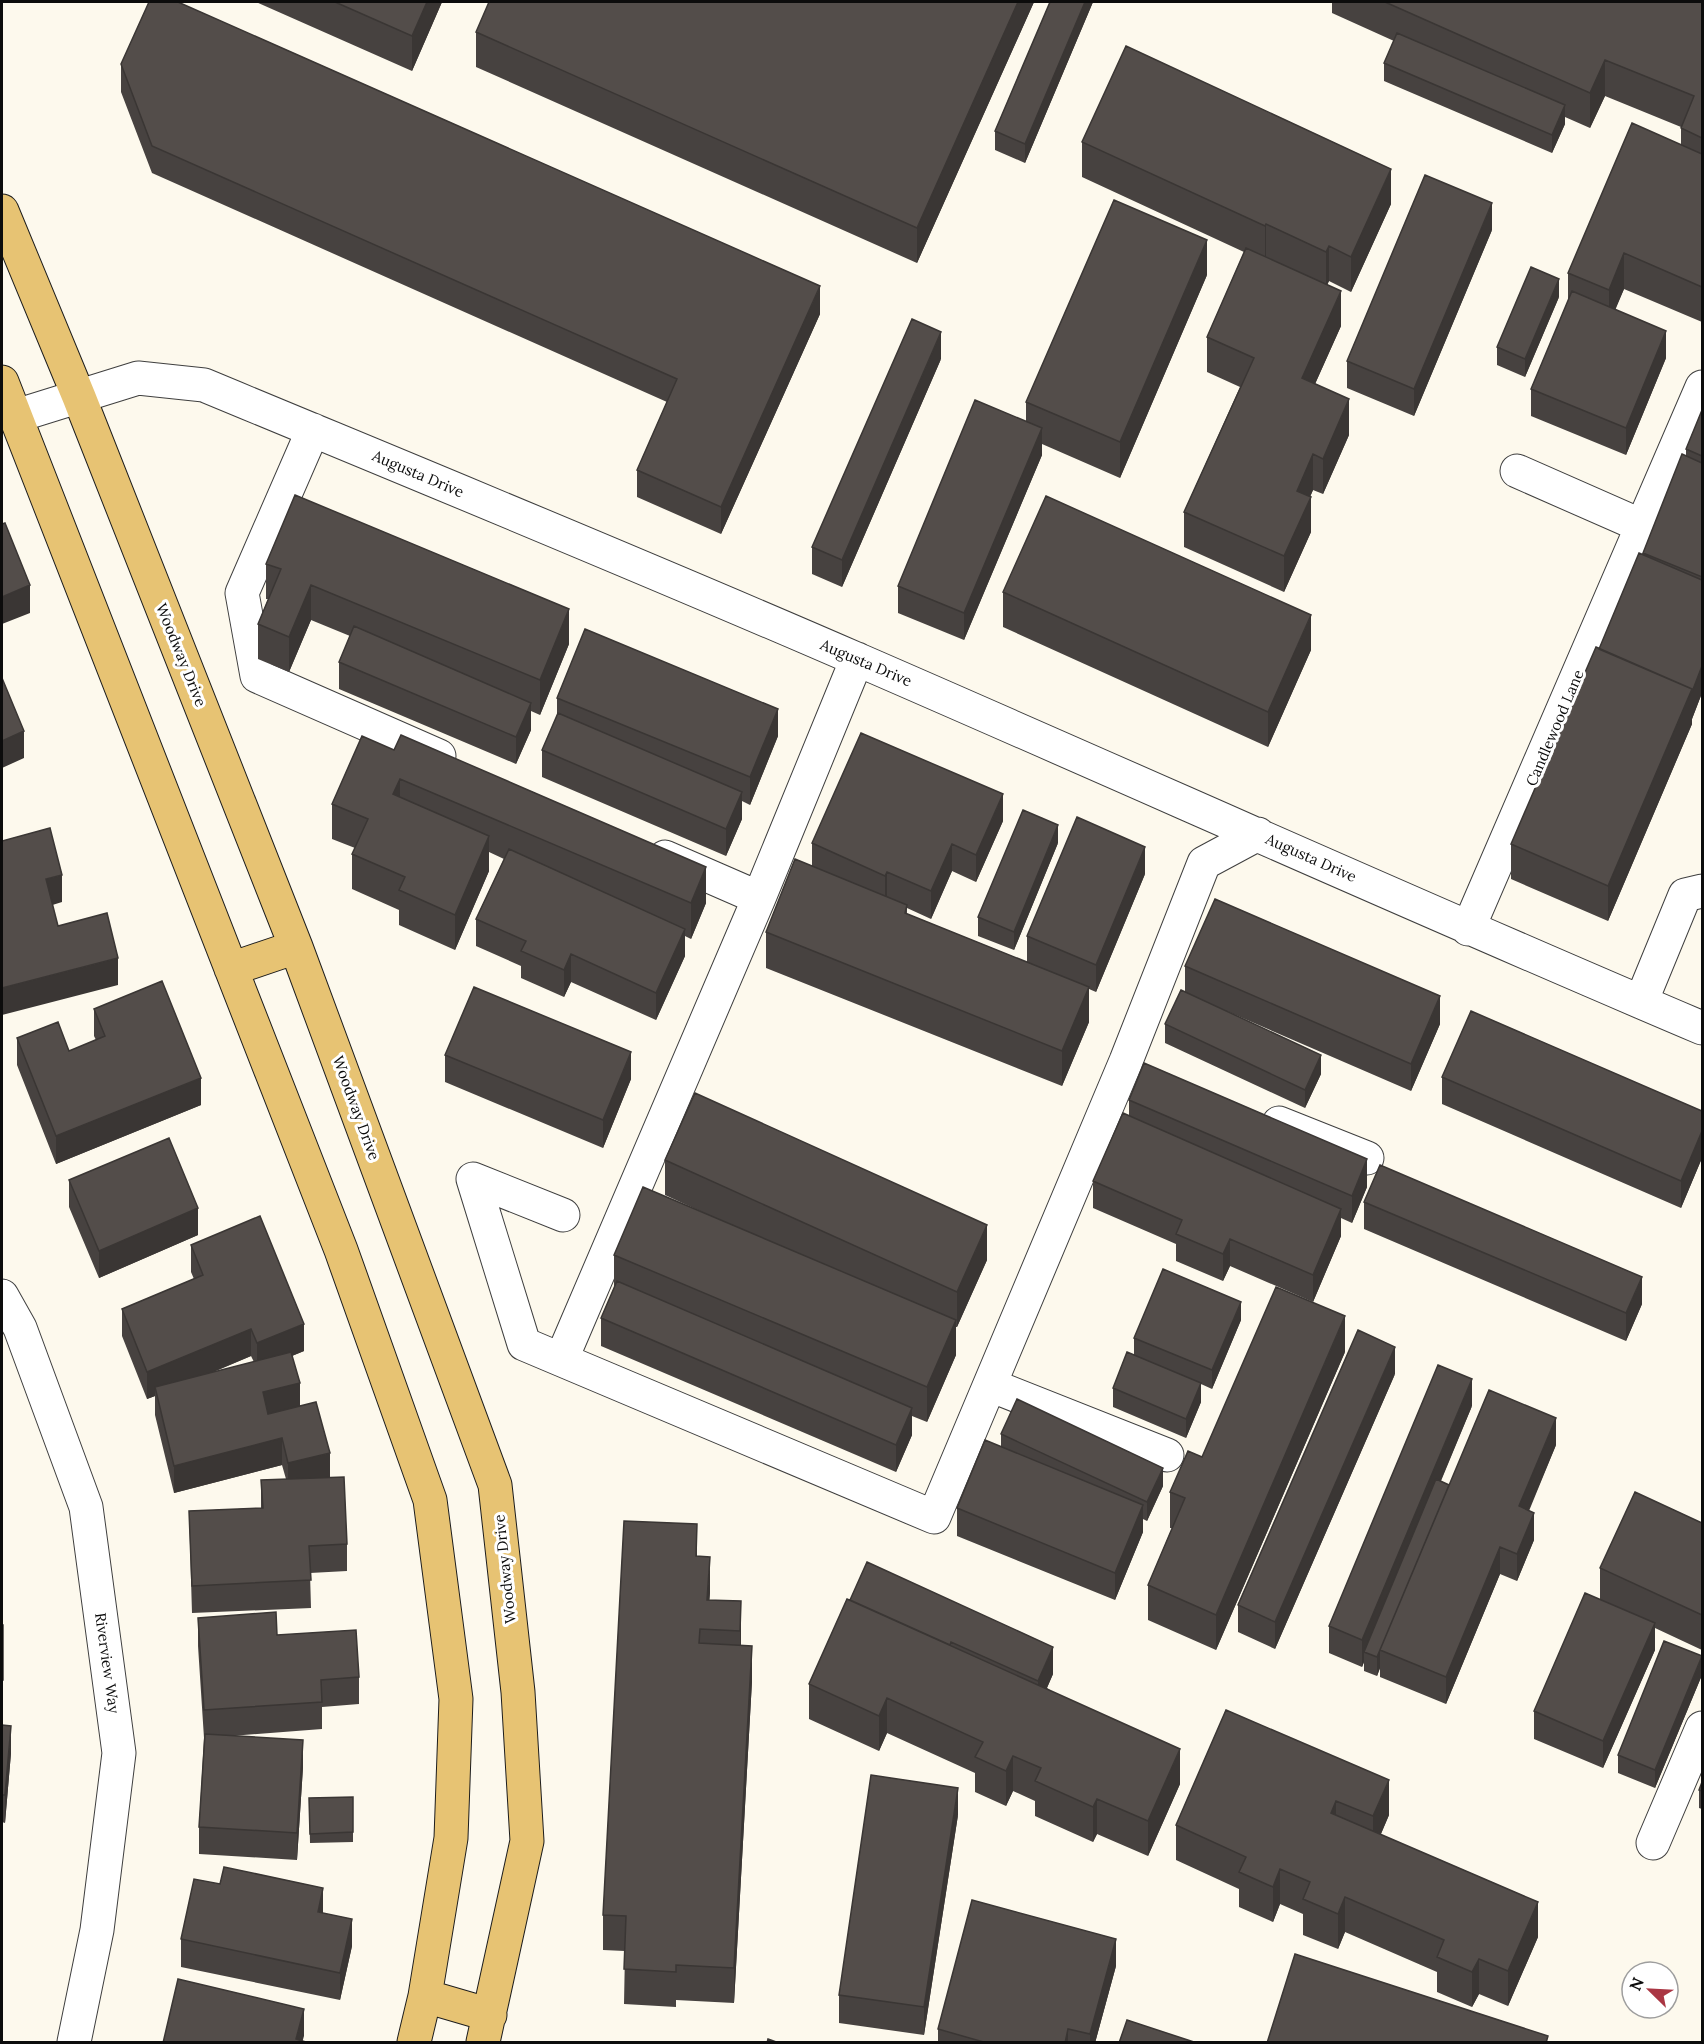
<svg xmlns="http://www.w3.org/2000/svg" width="1704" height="2044" font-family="Lora,serif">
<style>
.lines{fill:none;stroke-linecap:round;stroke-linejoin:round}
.minor-casing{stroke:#3f3f3f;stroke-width:35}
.major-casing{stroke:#1d1d1d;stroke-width:35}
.minor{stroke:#fff;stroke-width:33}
.major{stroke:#e7c373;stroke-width:33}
.wall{fill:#474240;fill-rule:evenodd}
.shaded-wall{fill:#3a3634}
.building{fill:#534d4a;stroke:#3a3634;stroke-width:1.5}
.labels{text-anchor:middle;stroke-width:6;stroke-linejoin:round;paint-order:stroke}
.street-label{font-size:15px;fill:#0c0c0c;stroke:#fff}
</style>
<rect width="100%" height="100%" fill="#fdf9ed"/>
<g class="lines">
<g class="minor-casing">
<path id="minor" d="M16,416L138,378L204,385C423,476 643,566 861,661C1142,783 1421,909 1702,1028
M313,430L242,593L257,676L439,756
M1517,471L1642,526
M665,857L759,898
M1468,929L1702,387
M1641,1002L1685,895L1702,891
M1279,1123L1367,1158
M563,1215L473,1179L524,1344L934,1517L1126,1061L1204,863L1258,834
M2,1296L20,1328L86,1507L119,1753L97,1930L74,2042
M562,1358L759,898L857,659
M990,1385L1167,1455
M1653,1843L1702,1728"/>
</g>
<g class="major-casing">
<path id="major" d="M2,211L79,397L296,947L495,1485L518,1692L527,1841L483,2042
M2,382L341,1250L430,1500L456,1699L451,1838L425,1996L414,2042
M231,969L296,947
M425,1996L490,2015"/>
</g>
<use href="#minor" class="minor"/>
<use href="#major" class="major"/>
</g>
<path class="wall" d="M256,2H442L412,71Z
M1034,2L917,263L476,67V32Z
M1050,2H1093L1025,163L995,150V131Z
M1332,2H1702V322L1624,289L1615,309L1666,358L1626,455L1531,416V389L1568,301V273L1681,144V127L1605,96L1590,128L1565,117V124L1552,153L1384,81V63L1394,41L1332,13Z
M121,64L820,314L721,534L637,497V470L667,402L152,173L121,92Z
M1082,142L1391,204L1351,292L1329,281L1327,285L1341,326L1315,384L1349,435L1323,494L1313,490L1310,497L1311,532L1284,592L1184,547V512L1240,387L1207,372V337L1244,252L1082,177Z
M1492,230L1414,416L1347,388V361Z
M1207,275L1120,478L1042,444V455L964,640L898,613V586L1026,422V402Z
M1559,297L1525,377L1497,365V347Z
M941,359L842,587L812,574V547Z
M1702,410V693L1692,719V724L1608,921L1511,879V844L1643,555L1686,456V449Z
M266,564L569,644L540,715L531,711V730L516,764L339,689V662L350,636L311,620L289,672L258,659V624L268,599H266Z
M1003,592L1311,650L1268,747L1003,627Z
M557,698L778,736L750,805L742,801V819L726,856L542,777V750L557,716Z
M362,736L706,903L691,939L685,936V956L656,1020L571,982L564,997L521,978V966L476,946V919L504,859L489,852V871L455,950L399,925V910L352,889V854L355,848L332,839V804Z
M1003,821L976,882L952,871L931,919L907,908V914L1027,962V936L1145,874L1096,992L1089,989V1022L1062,1086L766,968V932L812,866V843Z
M1058,843L1014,950L978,936V917Z
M1185,966L1440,1024L1411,1091L1224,1010L1321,1074L1305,1108L1165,1043V1024L1185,992Z
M94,1009L201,1105L56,1164L17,1065V1038L69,1051L96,1040L94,1036Z
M445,1055L631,1079L603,1148L445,1082Z
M1442,1077L1702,1111V1158L1681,1208L1442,1104Z
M1129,1100L1367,1187L1352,1223L1341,1218V1236L1313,1302L1230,1266L1223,1281L1176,1261V1244L1093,1208V1181L1129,1116Z
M665,1160L987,1260L957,1327H956V1355L927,1422L912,1416V1435L896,1472L601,1346V1318L614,1288V1255L702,1212L665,1195Z
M69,1180L198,1235L99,1278L69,1207Z
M1364,1202L1642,1304L1626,1341L1364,1229Z
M191,1245L304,1351L292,1356L300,1406L330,1477L347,1544V1571L310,1573L311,1608L192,1613L189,1511L261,1508V1480L286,1479L282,1465L174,1493L155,1415V1396L147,1399L122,1336V1309L194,1279L191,1272ZM251,1356L254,1362L209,1374Z
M1241,1320L1212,1389L1201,1384V1402L1186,1438L1113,1407V1388L1134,1355V1338Z
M1345,1352L1216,1650L1148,1620V1585L1172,1528H1170V1492L1202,1457Z
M1395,1374L1275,1649L1238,1632V1605Z
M1472,1406L1441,1481L1449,1485L1556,1445L1529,1511L1534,1540L1517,1581L1500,1574L1446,1704L1380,1677V1668L1377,1676L1364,1671V1662L1362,1667L1329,1653V1626Z
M1001,1434L1163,1486L1147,1521L1143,1519V1532L1115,1600L957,1536V1508L1001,1447Z
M1702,1523V1650L1655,1628V1650L1603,1768L1534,1739V1711L1600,1600V1568Z
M697,1556L710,1592L709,1600L741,1601V1645L752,1681L734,2003L676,2000V2007L624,2004L625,1951L603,1950V1915Z
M847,1599L1053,1674L1047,1688L1180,1784L1148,1856L1097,1834L1093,1842L1035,1816V1801L1013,1791L1006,1806L975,1792V1773L887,1733L879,1751L809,1719V1684Z
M198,1618L277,1635L359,1677V1704L322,1707V1729L231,1736L303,1767L297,1860L199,1854V1827L204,1738L198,1646Z
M2,1625H3V1707H2Z
M1702,1675L1655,1788L1618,1773V1755Z
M1226,1710L1389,1815L1381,1834L1538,1937L1508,2006L1479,1994L1472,2007L1437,1992V1972L1345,1932L1338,1949L1303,1935V1914L1280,1904L1273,1922L1239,1907V1889L1176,1860V1825Z
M2,1725L11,1753L5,1823L2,1822Z
M1702,1782V1809L1699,1808V1790Z
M353,1797V1842L310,1843L309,1798Z
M958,1815L924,2035L839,2023V1995Z
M323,1913L352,1946L340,2000L181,1967V1939Z
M1116,1966L1095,2043H938V2029Z"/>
<path class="shaded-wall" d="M427,2H442L412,71V36Z
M1018,2H1034L917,263V228Z
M1085,2H1093L1025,163V144Z
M1605,60V96L1590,128V93Z
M1565,105V124L1552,153V135Z
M1391,169V204L1351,292V257Z
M1492,203V230L1414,416V389Z
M1266,224V259L1265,261V226Z
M1207,240V275L1120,478V442Z
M1329,246V281L1326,287V252Z
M1624,253V289L1609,325V290Z
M1559,279V297L1525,377V359Z
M820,286V314L721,534V507Z
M1341,291V326L1302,413V378Z
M1666,331V358L1626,455V428Z
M941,332V359L842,587V560Z
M1349,399V435L1323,494V459Z
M1042,428V455L964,640V613Z
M1313,454V490L1297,526V491Z
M1311,497V532L1284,592V556Z
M30,585V613L2,624V597Z
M311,585V620L289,672V637Z
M569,609V644L540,715V680Z
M1311,615V650L1268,747V712Z
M1702,666V693L1692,719V724L1608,921V886L1692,689Z
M531,703V730L516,764V737Z
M778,709V736L750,805V777Z
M24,731V758L2,768V741Z
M400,779V814L393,794Z
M742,792V819L726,856V829Z
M1003,794V821L976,882V855Z
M1058,825V843L1014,950V932Z
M489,836V871L455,950V915Z
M952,844V871L931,919V891Z
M1145,847V874L1096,992V965Z
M706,867V903L691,939V903Z
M887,872V899L885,903V876Z
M62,875V902L46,907V879Z
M685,929V956L656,1020V993Z
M571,954V982L564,997V970Z
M118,958V985L2,1015V988Z
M1089,987V1022L1062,1086V1051Z
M1440,996V1024L1411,1091V1064Z
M631,1052V1079L603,1148V1120Z
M1321,1055V1074L1305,1108V1090Z
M201,1078V1105L56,1164V1136Z
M1702,1131V1158L1681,1208V1181Z
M1367,1159V1187L1352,1223V1196Z
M198,1208V1235L99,1278V1251Z
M1341,1209V1236L1313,1302V1275Z
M987,1225V1260L957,1327V1292Z
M1230,1239V1266L1223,1281V1254Z
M1642,1277V1304L1626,1341V1313Z
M1241,1302V1320L1212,1389V1370Z
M1345,1316V1352L1216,1650V1615Z
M956,1320V1355L927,1422V1387Z
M304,1324V1351L257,1370V1343Z
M251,1329V1356L157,1395L155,1387V1396L147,1399V1372Z
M1395,1347V1374L1275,1649V1622Z
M1472,1379V1406L1368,1654L1364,1652V1662L1362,1667V1640Z
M300,1383V1410L263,1420V1392Z
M1201,1383V1402L1186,1438V1419Z
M912,1408V1435L896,1472V1445Z
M1556,1418V1445L1519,1533V1506Z
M282,1438V1465L174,1493V1466Z
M330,1453V1480L288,1490V1463Z
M1163,1468V1486L1147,1521V1502Z
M1143,1505V1532L1115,1600V1573Z
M1534,1513V1540L1517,1581V1554Z
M697,1524V1559L696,1556Z
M1500,1547V1574L1446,1704V1677Z
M710,1557V1592L708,1629L707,1600Z
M741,1601V1636L740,1666V1631Z
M1655,1623V1650L1603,1768V1741Z
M752,1646V1681L734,2003V1968Z
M1053,1647V1674L1038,1708V1681Z
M1380,1650V1668L1377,1676V1657Z
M1702,1656V1675L1655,1788V1770Z
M887,1698V1733L879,1751V1716Z
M11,1726V1753L5,1823V1795Z
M303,1740V1767L297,1860V1833Z
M1180,1749V1784L1148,1856V1821Z
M1013,1756V1791L1006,1806V1771Z
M1389,1780V1815L1373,1852V1816Z
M958,1788V1815L924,2035V2007Z
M1097,1799V1834L1093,1842V1807Z
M1336,1801V1836L1331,1813Z
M1280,1869V1904L1273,1922V1887Z
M323,1888V1915L318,1912Z
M1345,1897V1932L1338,1949V1914Z
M1538,1902V1937L1508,2006V1971Z
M352,1919V1946L340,2000V1973Z
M1116,1939V1966L1095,2043H1090V2034Z
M1479,1959V1994L1472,2007V1972Z
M304,2009V2036L302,2043L296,2039Z
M1068,2029V2043H1065Z"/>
<path class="building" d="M149,2H178L820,286L721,507L637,470L677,379L152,146L121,64Z
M335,2H427L412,36Z
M489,2H1018L917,228L476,32Z
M1050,2H1085L1025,144L995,131Z
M1385,2H1702V138L1681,128L1694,96L1605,60L1590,93Z
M1397,33L1565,105L1552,135L1384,63Z
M1126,46L1391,169L1351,257L1329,246L1326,252L1266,224L1265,226L1082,142Z
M1632,123L1702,154V287L1624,253L1609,290L1568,273Z
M1425,175L1492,203L1414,389L1347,361Z
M1114,200L1207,240L1120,442L1026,402Z
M1246,248L1341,291L1302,378L1349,399L1323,459L1313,454L1297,491L1311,497L1284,556L1184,512L1254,358L1207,337Z
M1531,267L1559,279L1525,359L1497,347Z
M1572,291L1666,331L1626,428L1531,389Z
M912,319L941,332L842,560L812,547Z
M975,400L1042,428L964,613L898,586Z
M1702,410V456L1686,449Z
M1682,454L1702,463V577L1643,553Z
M295,495L569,609L540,680L311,585L289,637L258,624L281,569L266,564Z
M1046,496L1311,615L1268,712L1003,592Z
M5,523L30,585L2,597V524Z
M1639,553L1702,580V666L1692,692V689L1599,649Z
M354,626L531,703L516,737L339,662Z
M585,629L778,709L750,777L557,698Z
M1596,647L1692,689L1608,886L1511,844Z
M2,678L24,731L2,741Z
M558,713L742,792L726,829L542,750Z
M861,733L1003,794L976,855L952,844L931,891L887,872L885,876L812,843Z
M401,735L706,867L691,903L400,779L393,794L489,836L455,915L399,890L405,877L352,854L368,819L332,804L362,736L394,750Z
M1023,810L1058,825L1014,932L978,917Z
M1077,817L1145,847L1096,965L1027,936Z
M50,828L62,875L46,879L58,926L107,913L118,958L2,988V841Z
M509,849L685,929L656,993L571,954L564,970L521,951L526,941L476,919Z
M795,859L907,905L905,913L1089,987L1062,1051L766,932Z
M1215,899L1440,996L1411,1064L1185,966Z
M162,981L201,1078L56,1136L17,1038L58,1022L69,1051L105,1036L94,1009Z
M474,987L631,1052L603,1120L445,1055Z
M1181,990L1321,1055L1305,1090L1165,1024Z
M1471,1011L1702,1111V1131L1681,1181L1442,1077Z
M1144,1063L1367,1159L1352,1196L1129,1100Z
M695,1093L987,1225L957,1292L665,1160Z
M1123,1113L1341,1209L1313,1275L1230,1239L1223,1254L1176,1234L1182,1220L1093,1181Z
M169,1138L198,1208L99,1251L69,1180Z
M1380,1165L1642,1277L1626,1313L1364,1202Z
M643,1187L956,1320L927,1387L614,1255Z
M260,1216L304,1324L257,1343L251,1329L147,1372L122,1309L203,1275L191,1245Z
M1163,1269L1241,1302L1212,1370L1134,1338Z
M617,1281L912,1408L896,1445L601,1318Z
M1276,1287L1345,1316L1216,1615L1148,1585L1185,1498L1170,1492L1188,1451L1202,1457Z
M1358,1330L1395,1347L1275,1622L1238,1605Z
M291,1352L300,1383L263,1392L268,1414L316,1402L330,1453L288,1463L282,1438L174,1466L155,1387Z
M1127,1352L1201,1383L1186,1419L1113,1388Z
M1438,1365L1472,1379L1362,1640L1329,1626Z
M1489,1390L1556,1418L1519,1506L1534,1513L1517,1554L1500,1547L1446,1677L1380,1650Z
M1017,1399L1163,1468L1147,1502L1001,1434Z
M985,1440L1143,1505L1115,1573L957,1508Z
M344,1477L347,1544L309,1546L311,1580L192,1586L189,1511L263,1508L261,1480Z
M1436,1479L1449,1485L1377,1657L1364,1652Z
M1635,1492L1702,1523V1615L1600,1568Z
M624,1521L697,1524L696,1556L710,1557L707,1600L741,1601L740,1631L700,1629L699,1643L752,1646L734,1968L676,1965V1972L624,1969L626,1916L603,1915Z
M867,1562L1053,1647L1038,1681L951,1642L950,1645L850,1600Z
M1585,1593L1655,1623L1603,1741L1534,1711Z
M847,1599L1180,1749L1148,1821L1097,1799L1093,1807L1035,1781L1041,1768L1013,1756L1006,1771L975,1757L983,1742L887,1698L879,1716L809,1684Z
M276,1612L277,1635L356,1630L359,1677L321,1680L322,1702L204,1710L198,1618Z
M2,1625H3V1680H2Z
M1664,1641L1702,1656L1655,1770L1618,1755Z
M1226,1710L1389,1780L1373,1816L1336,1801L1331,1813L1538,1902L1508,1971L1479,1959L1472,1972L1437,1957L1444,1940L1345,1897L1338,1914L1303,1899L1310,1882L1280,1869L1273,1887L1239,1872L1246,1857L1176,1825Z
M2,1725L11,1726L5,1795H2Z
M205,1734L303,1740L297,1833L199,1827Z
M871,1775L958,1788L924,2007L839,1995Z
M1702,1782V1791L1699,1790Z
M353,1797V1832L310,1834L309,1798Z
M224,1867L323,1888L318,1912L352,1919L340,1973L181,1939L194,1879L220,1884Z
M972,1900L1116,1939L1090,2034L1068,2029L1065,2043H987L938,2029Z
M1295,1954L1548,2036L1546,2043H1267Z
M178,1979L304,2009L296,2039L309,2043H163Z
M1127,2020L1197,2043H1119Z
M768,2039L779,2043H767Z"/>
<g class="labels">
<g class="street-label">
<text transform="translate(418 474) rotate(23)" y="5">Augusta Drive</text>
<text transform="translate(181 655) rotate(68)" y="5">Woodway Drive</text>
<text transform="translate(866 663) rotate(23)" y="5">Augusta Drive</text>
<text transform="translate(1555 728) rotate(-67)" y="5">Candlewood Lane</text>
<text transform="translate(1311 858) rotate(24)" y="5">Augusta Drive</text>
<text transform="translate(356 1108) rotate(70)" y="5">Woodway Drive</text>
<text transform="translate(505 1569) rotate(-96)" y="5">Woodway Drive</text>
<text transform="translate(107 1663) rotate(82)" y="5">Riverview Way</text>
</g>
</g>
<rect width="1704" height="2044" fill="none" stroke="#0c0c0c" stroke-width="6"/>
<g transform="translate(1650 1990) rotate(294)"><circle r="28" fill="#ffffff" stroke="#9e9e9e" stroke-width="1.5"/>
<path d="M0-4.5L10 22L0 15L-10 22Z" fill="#aa3643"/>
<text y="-9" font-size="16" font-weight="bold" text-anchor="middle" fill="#0c0c0c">N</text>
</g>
</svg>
